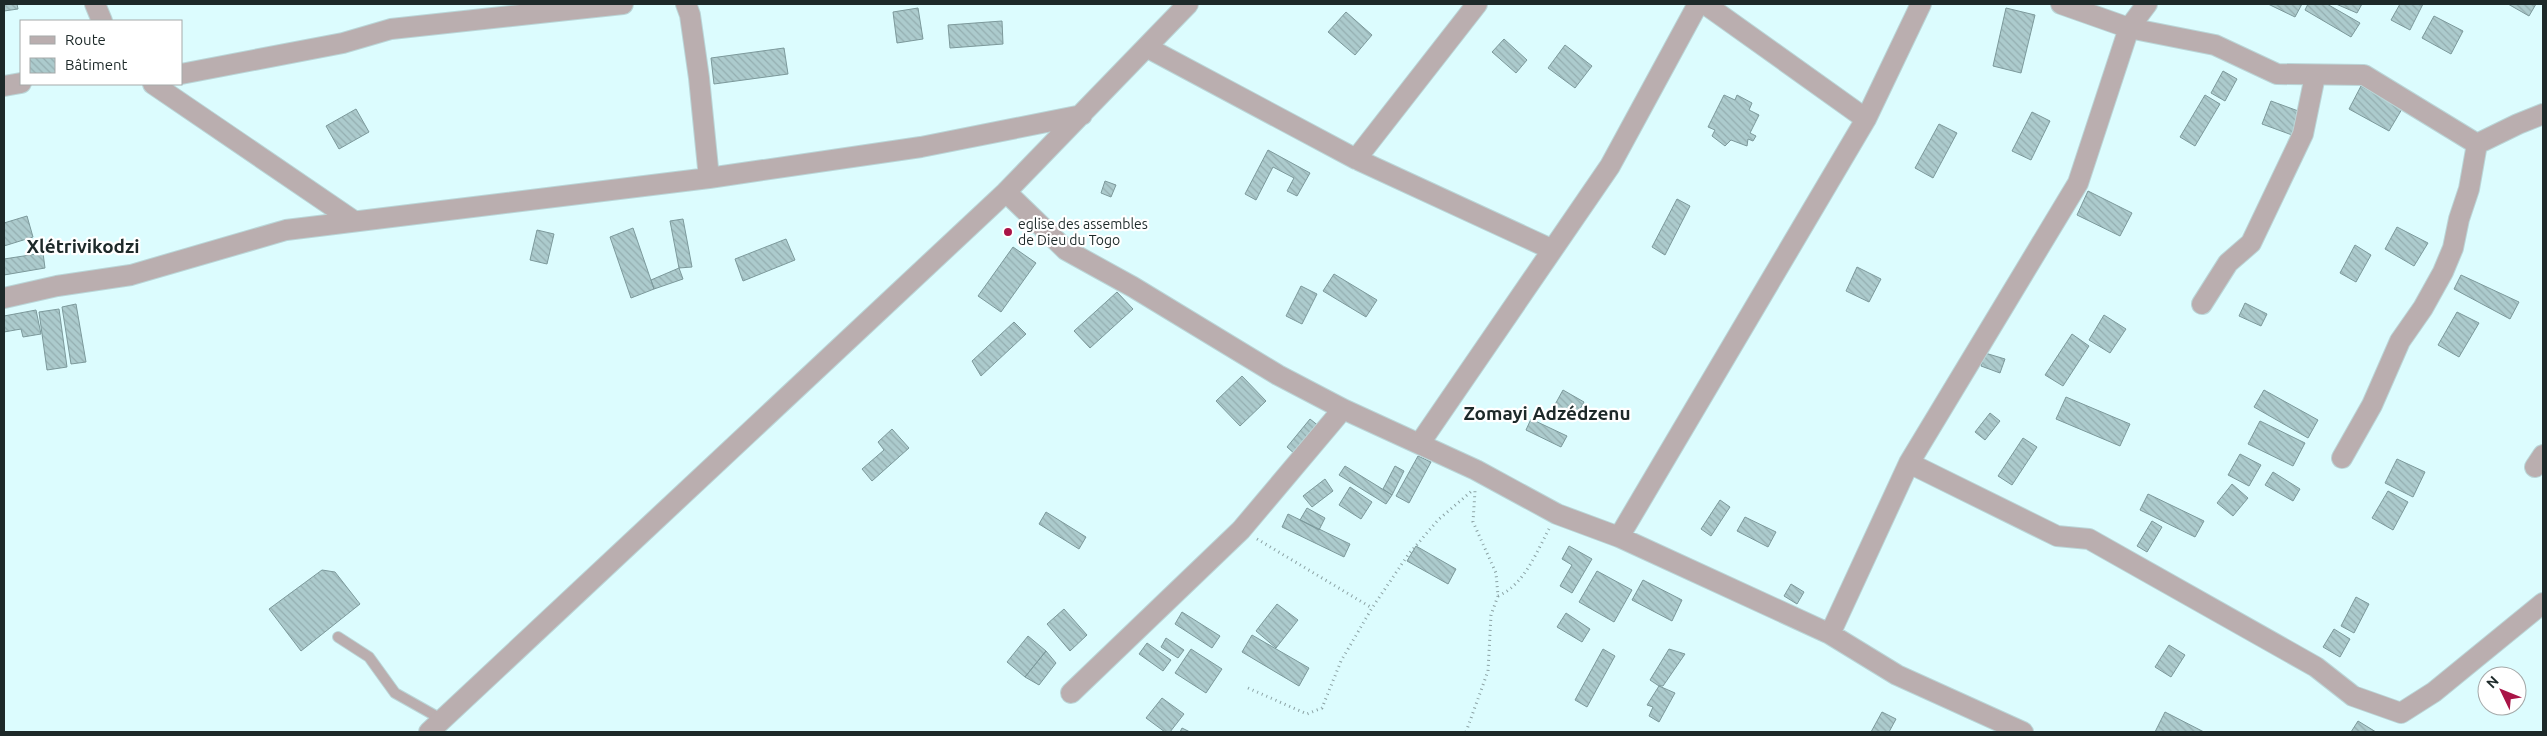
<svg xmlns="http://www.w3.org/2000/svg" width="2547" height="736" font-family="Ubuntu,sans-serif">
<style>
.building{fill:url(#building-back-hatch);stroke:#7c999b}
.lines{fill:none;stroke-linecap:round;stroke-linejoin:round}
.service-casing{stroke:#bad6d8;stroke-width:12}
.minor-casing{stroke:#bad6d8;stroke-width:22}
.path{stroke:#8ba2a4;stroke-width:3;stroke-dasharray:1 4;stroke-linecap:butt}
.service{stroke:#baaeaf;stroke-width:10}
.minor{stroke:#baaeaf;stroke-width:20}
.poi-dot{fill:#a91447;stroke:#fff;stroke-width:2}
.labels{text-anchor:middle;stroke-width:4.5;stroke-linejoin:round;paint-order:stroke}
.poi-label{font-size:14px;fill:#1d2929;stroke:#fff;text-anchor:start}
.district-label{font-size:19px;font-weight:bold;fill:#1d2929;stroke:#fff}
</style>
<defs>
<pattern id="building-back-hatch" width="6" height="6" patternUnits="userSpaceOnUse" patternTransform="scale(1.25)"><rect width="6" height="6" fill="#accbcd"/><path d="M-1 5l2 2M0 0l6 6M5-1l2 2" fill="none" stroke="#94aeb0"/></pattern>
</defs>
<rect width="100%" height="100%" fill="#dcfcfe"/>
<path class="building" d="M4,4H17L18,9L4,11Z
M2268,4H2302L2295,17Z
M2308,4H2327L2360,23L2351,37L2305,10Z
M2336,4H2362L2357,13Z
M2400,4H2423L2410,30L2391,20Z
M2508,4H2536L2529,16Z
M918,8L923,39L897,43L893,12Z
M2006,8L2035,15L2021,73L1993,66Z
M1346,12L1372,35L1355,55L1328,32Z
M2434,16L2463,31L2451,54L2422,38Z
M1002,21L1003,44L950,48L948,25Z
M1504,39L1527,60L1516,73L1492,52Z
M1565,45L1592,66L1575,88L1548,68Z
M784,48L788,74L714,84L711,58Z
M2223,71L2237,79L2225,101L2211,93Z
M2361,86L2402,109L2389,131L2349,109Z
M1724,95L1735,100L1737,95L1752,103L1749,110L1759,115L1750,133L1756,136L1753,141L1748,139L1747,146L1731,140L1725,146L1712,136L1715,130L1708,127Z
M2205,95L2220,104L2195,146L2180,137Z
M2271,101L2301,112L2292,135L2262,124Z
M356,109L369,132L339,149L326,126Z
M2032,112L2050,121L2031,160L2012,151Z
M1939,124L1957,133L1933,178L1915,168Z
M1268,150L1310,173L1297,196L1287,191L1294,178L1273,167L1256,200L1245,194Z
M1105,181L1116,185L1111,197L1101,193Z
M2088,191L2132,213L2120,236L2077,215Z
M1677,199L1690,206L1665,255L1652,247Z
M27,216L33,237L4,246V223Z
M683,219L692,267L679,268L670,221Z
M2397,227L2428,243L2414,266L2385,249Z
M633,228L654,289L631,298L610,237Z
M537,230L554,234L547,264L530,260Z
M786,239L795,260L743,281L735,259Z
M2355,245L2371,255L2356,282L2340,273Z
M1013,247L1036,263L1001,312L978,296Z
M43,253L45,268L4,275V259Z
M1857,267L1881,279L1869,302L1846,291Z
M679,268L683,279L654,289L651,280Z
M1334,274L1377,300L1366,317L1323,291Z
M2461,275L2519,302L2510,319L2454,289Z
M1301,286L1317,294L1302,324L1286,316Z
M1117,292L1133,309L1090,348L1074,331Z
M2245,303L2267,314L2261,326L2239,316Z
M76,304L86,362L71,364L62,307Z
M59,309L67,367L47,370L39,312Z
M36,310L41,334L23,337L21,329L4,332V316Z
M2457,312L2479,323L2459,357L2438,345Z
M2104,315L2126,329L2110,353L2089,340Z
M1014,322L1026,334L981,376L972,361Z
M2072,334L2089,346L2063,386L2045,375Z
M1985,353L2005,359L2000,373L1981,366Z
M1242,376L1266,401L1240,426L1216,401Z
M1563,390L1584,402L1573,421L1552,410Z
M2264,390L2318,420L2308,438L2254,407Z
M2066,397L2130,424L2120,446L2056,419Z
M1990,413L2000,421L1985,440L1975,432Z
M1310,419L1320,427L1296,455L1287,447Z
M1531,419L1567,436L1561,447L1526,430Z
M2260,421L2305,443L2293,466L2248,444Z
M892,429L909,448L872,481L862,469L884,450L878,442Z
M2023,438L2037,447L2012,485L1998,476Z
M2240,454L2261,465L2249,486L2228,475Z
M1418,456L1431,462L1409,503L1396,496Z
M2397,459L2425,472L2413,497L2385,483Z
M1345,466L1392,495L1386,504L1339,475Z
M1395,466L1404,471L1392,495L1383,489Z
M2273,472L2300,489L2293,501L2265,485Z
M1325,479L1333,491L1312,507L1303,496Z
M2232,484L2248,498L2233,516L2217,503Z
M1350,487L1372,502L1361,519L1339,505Z
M2388,491L2408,502L2393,530L2372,518Z
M2148,494L2204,521L2195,537L2140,510Z
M1720,500L1730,507L1711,536L1701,529Z
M1307,508L1325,518L1319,530L1300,520Z
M1046,512L1086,537L1079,549L1039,524Z
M1288,514L1350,544L1344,557L1282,527Z
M1745,517L1776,532L1768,547L1737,531Z
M2152,521L2162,527L2147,552L2137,546Z
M1416,546L1456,569L1448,584L1407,561Z
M1569,546L1592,559L1572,593L1560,586L1572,565L1562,559Z
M322,570L335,572L360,604L301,651L269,609Z
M1597,571L1632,590L1614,622L1579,602Z
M1643,580L1682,600L1672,621L1632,600Z
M1791,584L1804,592L1797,604L1784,596Z
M2356,597L2369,604L2354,633L2341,626Z
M1277,604L1298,620L1276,648L1256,631Z
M1064,609L1087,635L1070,651L1047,624Z
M1182,612L1220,636L1212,648L1175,624Z
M1566,613L1590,629L1582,642L1557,627Z
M2334,629L2350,639L2340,657L2323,647Z
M1252,635L1309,668L1299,686L1242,652Z
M1028,636L1046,651L1025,677L1007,662Z
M1166,638L1184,650L1178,658L1161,647Z
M1147,643L1171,660L1163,671L1139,654Z
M2169,645L2185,655L2171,677L2155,667Z
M1191,649L1222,669L1206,693L1175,673Z
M1603,649L1615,656L1587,707L1575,700Z
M1669,649L1685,654L1663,686H1659L1650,680Z
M1046,651L1056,663L1039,685L1025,677Z
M1659,686L1675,693L1659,722L1649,716L1653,707L1647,705Z
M1162,698L1184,714L1170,732H1165L1146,718Z
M1882,712L1896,719L1889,732H1871Z
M2165,712L2204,732H2155Z
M2358,721L2376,732H2351Z
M1182,728L1190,732H1180Z"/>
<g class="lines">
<g class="service-casing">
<path id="service" d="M338,637L369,657L395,693L443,720"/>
</g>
<g class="minor-casing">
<path id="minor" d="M95,4L102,21
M686,4L690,15L699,78L709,178
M1705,4L1866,119
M2061,4L2129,28L2215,45L2277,74L2364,75L2477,144L2518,124L2543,114
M1148,48L1356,159L1551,249
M181,74L343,43L391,29L623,4
M153,84L354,221
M4,86L21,83
M1356,159L1477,4
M1006,192L1066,250L1133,287L1278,375L1343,409L1476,470L1557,514L1619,537L1830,634L1897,675L2023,732
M4,298L57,286L131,275L286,230L709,178L921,147L1082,115
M2202,304L2228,263L2251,243L2303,134L2315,76
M1420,443L1610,166L1698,4
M2342,458L2372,405L2400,341L2423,308L2443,272L2453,248L2459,219L2469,189L2477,144
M1909,463L2057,536L2089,539L2316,667L2353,696L2401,713L2434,692L2543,603
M2535,467L2543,455
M1619,537L1866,119L1921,4
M1830,634L1909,463L2078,183L2129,28L2147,4
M1071,693L1241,530L1343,409
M429,732L1006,192L1188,4"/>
</g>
<path class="path" d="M1257,539L1372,608
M1498,596C1524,585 1536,553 1549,529
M1248,688L1307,714L1322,708L1341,661L1372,608L1408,555L1438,520L1473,490
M1466,732L1488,671L1491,615L1498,596L1496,573L1473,522L1475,491"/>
<use href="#service" class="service"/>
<use href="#minor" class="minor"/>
</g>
<circle class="poi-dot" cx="1008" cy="232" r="5"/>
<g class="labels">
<g class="poi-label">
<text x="1018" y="229">eglise des assembles<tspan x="1018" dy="16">de Dieu du Togo</tspan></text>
</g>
<g class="district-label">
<text x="83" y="253">Xlétrivikodzi</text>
<text x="1547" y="420">Zomayi Adzédzenu</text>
</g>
</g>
<rect width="2547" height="736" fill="none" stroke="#1d2929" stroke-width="10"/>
<rect x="20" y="20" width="162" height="65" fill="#ffffff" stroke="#a5a9a9"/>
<rect x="30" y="36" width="25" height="8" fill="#baaeaf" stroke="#a5a9a9"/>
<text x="65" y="45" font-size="15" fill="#1d2929">Route</text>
<rect x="30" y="58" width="25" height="15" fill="url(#building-back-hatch)" stroke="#a5a9a9"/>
<text x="65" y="70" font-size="15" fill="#1d2929">Bâtiment</text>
<g transform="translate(2502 691) rotate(313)"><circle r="24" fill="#ffffff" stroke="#a5a9a9"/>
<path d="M0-4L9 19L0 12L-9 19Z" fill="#a91447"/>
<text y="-8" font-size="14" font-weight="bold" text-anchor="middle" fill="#1d2929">N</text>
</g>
</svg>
